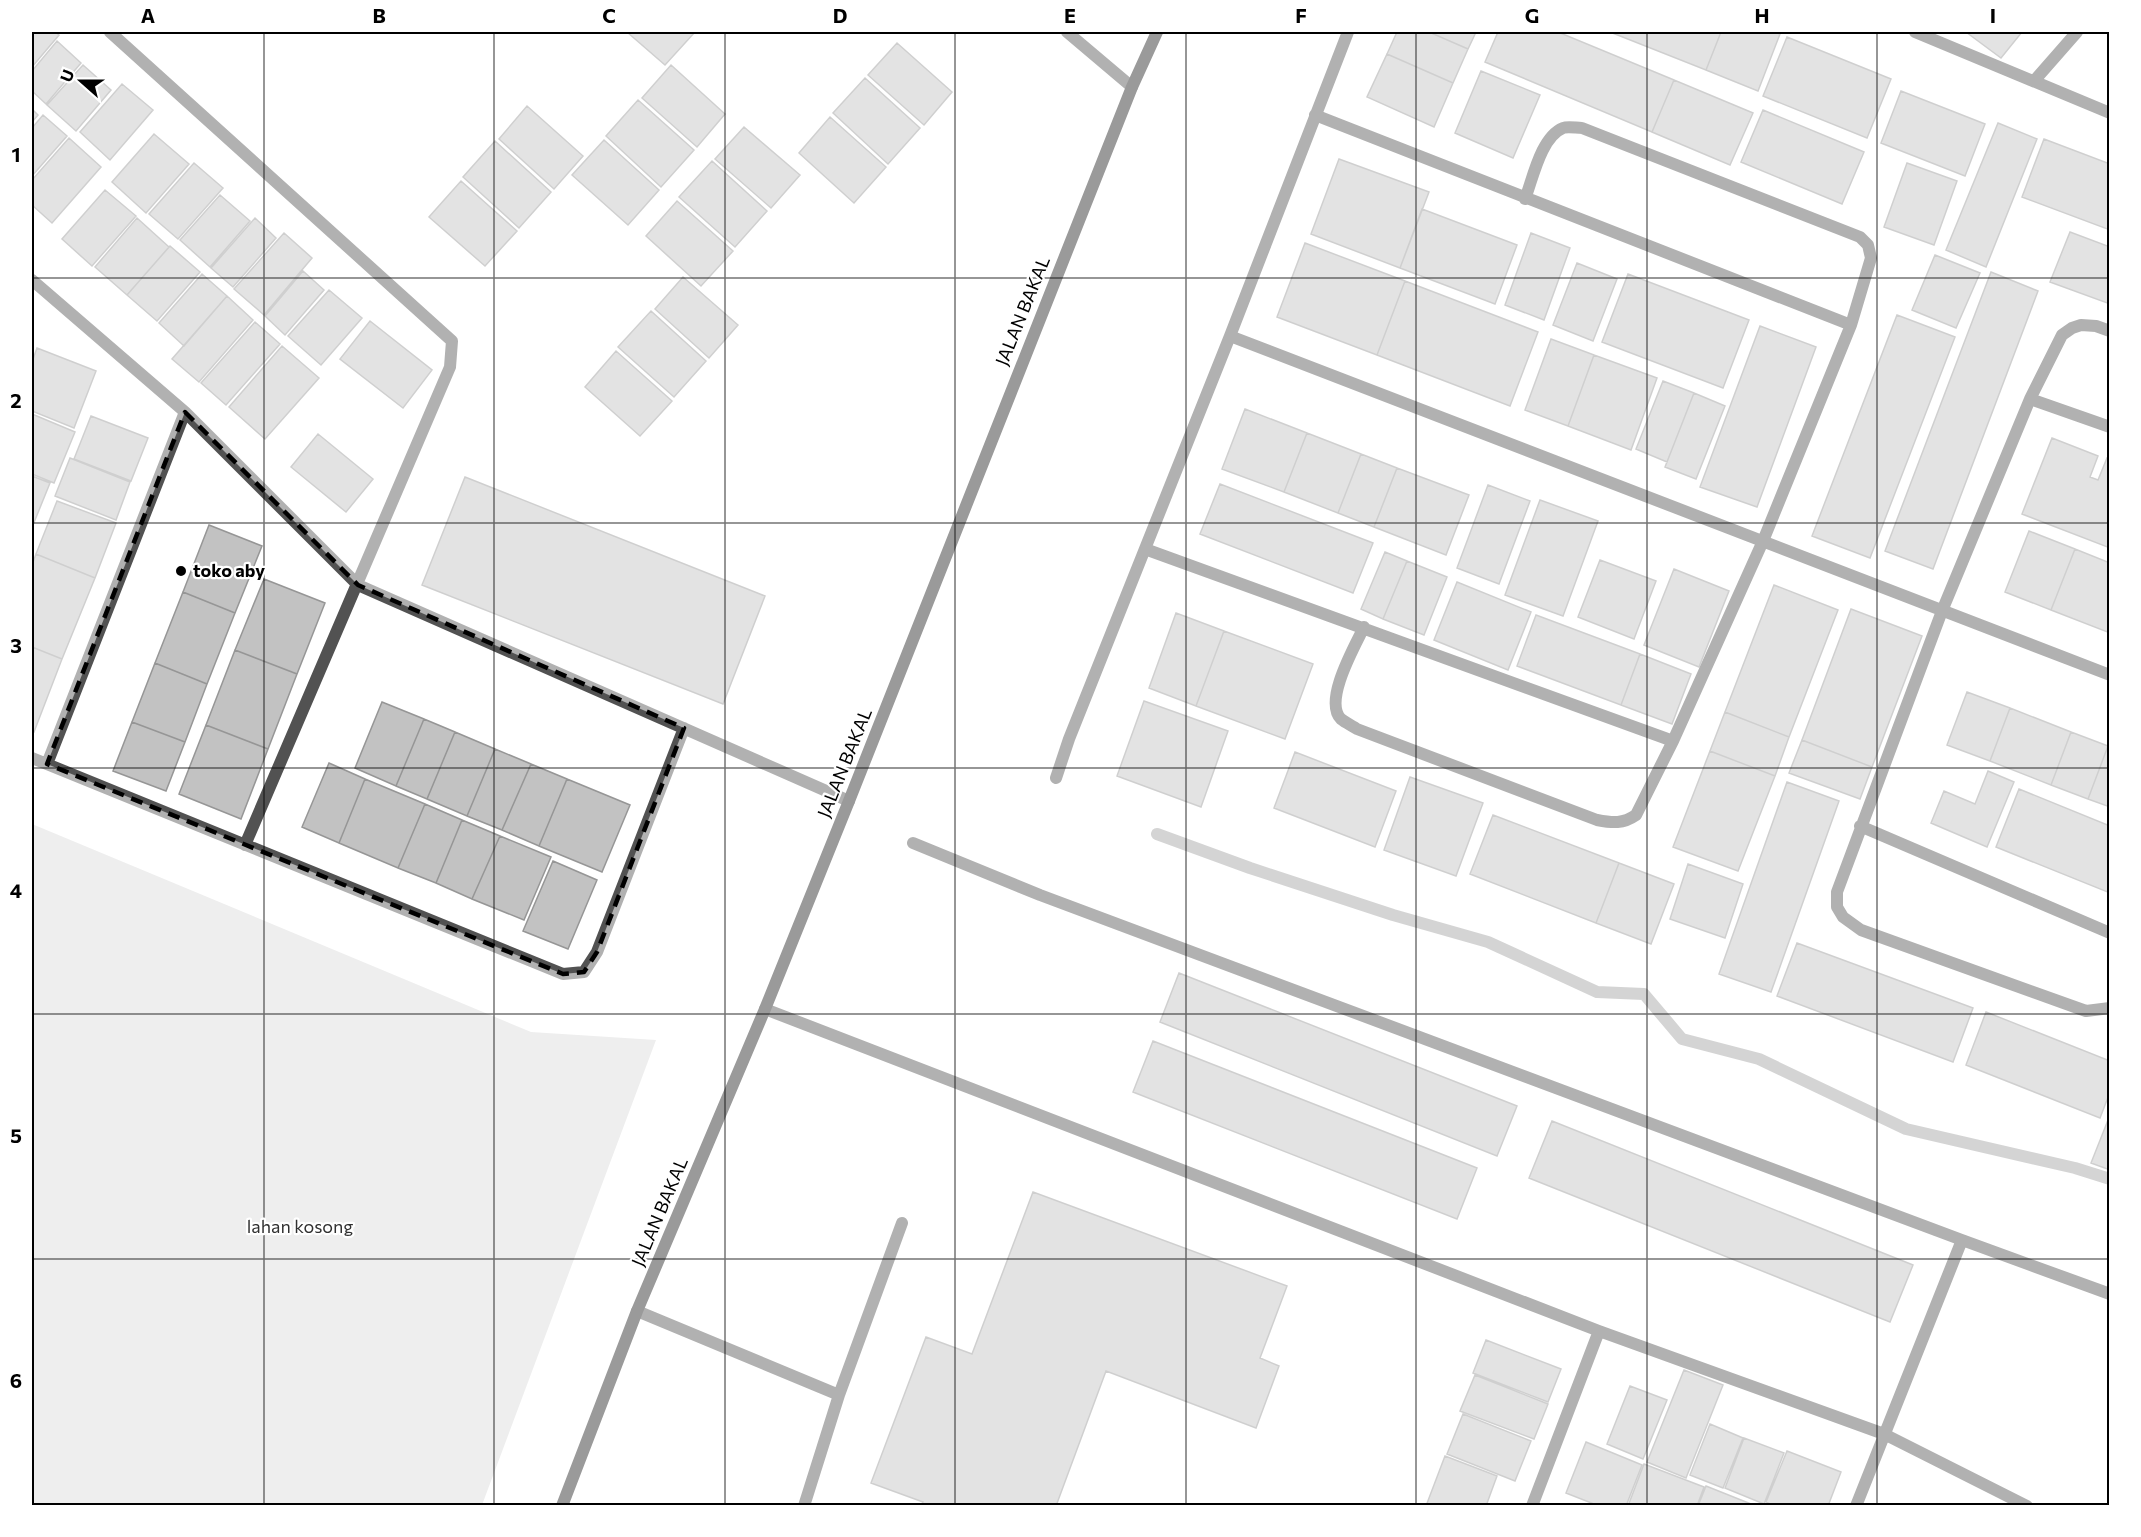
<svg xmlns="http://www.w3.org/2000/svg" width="2141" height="1537" font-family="Commissioner,sans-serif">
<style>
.green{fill:#d9d9d9}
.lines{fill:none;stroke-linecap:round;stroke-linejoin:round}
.stream{stroke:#a0a0a0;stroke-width:12}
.building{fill:#c2c2c2;stroke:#969696;stroke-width:1.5}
.lane{stroke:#525252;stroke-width:12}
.street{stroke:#525252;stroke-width:12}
.secondary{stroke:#1f1f1f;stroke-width:12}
.marked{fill:none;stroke:#000;stroke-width:4.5;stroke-dasharray:12 8;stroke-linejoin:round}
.grid{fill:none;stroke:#000;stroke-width:1.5;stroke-opacity:0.55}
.poi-dot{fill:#000;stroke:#fff;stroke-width:2}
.labels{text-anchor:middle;stroke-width:4.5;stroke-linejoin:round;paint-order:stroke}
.street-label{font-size:18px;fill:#000;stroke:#fff}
.poi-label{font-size:18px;font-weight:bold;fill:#000;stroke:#fff;text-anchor:start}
.park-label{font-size:18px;fill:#303030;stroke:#fff}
.neatline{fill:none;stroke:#000;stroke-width:2}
.grid-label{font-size:20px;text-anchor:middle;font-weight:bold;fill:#000}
</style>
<rect width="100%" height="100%" fill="#fff"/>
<path class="green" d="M32,824L531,1032L656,1040L482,1505H32Z"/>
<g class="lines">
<path class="stream" d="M1157,834L1250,868L1393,915L1488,942L1597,992L1644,994L1682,1039L1759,1059L1906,1129L2075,1168L2110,1179"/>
</g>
<path class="building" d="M32,32H55L59,35L32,67Z
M627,32H695L665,65Z
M1397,32H1429L1468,49L1453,83L1387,54Z
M1429,32H1476L1468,49Z
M1498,32H1558L1674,80L1652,132L1485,62Z
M1610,32H1721L1706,70Z
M1721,32H1774L1780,34L1758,91L1706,70Z
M1966,32H2022L2001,58Z
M1787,37L1891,79L1867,138L1763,96Z
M57,41L81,63L46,104L32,91V71Z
M897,43L952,92L924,125L868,75Z
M1387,54L1453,83L1434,127L1367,97Z
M83,65L111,90L76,131L47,105Z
M671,65L725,114L697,147L642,98Z
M1481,71L1540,95L1513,158L1455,133Z
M865,78L920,128L888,164L833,113Z
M1674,80L1753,113L1730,165L1652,132Z
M122,84L153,110L110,160L80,132Z
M1901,91L1985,124L1965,176L1881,143Z
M638,100L694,150L661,187L606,136Z
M527,106L583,156L554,189L499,139Z
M32,109L38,115L32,122Z
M1763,110L1864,152L1842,204L1741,162Z
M43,115L67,136L32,176V128Z
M830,117L886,167L854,203L799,153Z
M1998,123L2037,139L1986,267L1946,250Z
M744,127L800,175L771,208L715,159Z
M154,134L189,164L146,213L112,182Z
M69,138L101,167L52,223L32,205V180Z
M2044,139L2110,164V230L2022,197Z
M604,140L659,190L628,225L572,175Z
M495,141L551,192L519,228L463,177Z
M1339,159L1429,192L1400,268L1311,234Z
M712,161L767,211L735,247L679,197Z
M194,163L223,188L178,239L149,214Z
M1907,163L1957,181L1934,245L1884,227Z
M461,181L517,231L485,266L429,217Z
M105,190L136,216L92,266L62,239Z
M220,195L250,221L210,267L180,240Z
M677,201L733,251L701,286L646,236Z
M1422,209L1517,245L1495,304L1400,268Z
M137,218L169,247L127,295L95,267Z
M255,218L276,238L233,287L211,268Z
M2070,232L2110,247V304L2050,282Z
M284,233L312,258L264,315L234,289Z
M1531,233L1570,248L1544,320L1505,305Z
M1305,243L1405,281L1377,355L1277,317Z
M170,246L200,272L157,321L127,295Z
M1935,255L1980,273L1956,328L1912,310Z
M1577,263L1617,279L1593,341L1553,325Z
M303,271L324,290L285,335L265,316Z
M1991,272L2038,291L1933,569L1885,551Z
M202,274L227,296L184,346L159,323Z
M1628,274L1749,320L1723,388L1602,342Z
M683,277L738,325L709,358L655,309Z
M1405,281L1538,332L1510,406L1377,355Z
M329,290L362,318L321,365L288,336Z
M227,296L253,320L199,382L172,359Z
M651,311L706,361L674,397L618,347Z
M1897,315L1955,337L1870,558L1812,536Z
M370,321L432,370L403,408L340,359Z
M255,322L280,344L226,405L201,383Z
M1760,326L1816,347L1757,507L1700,487Z
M1551,339L1594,355L1568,426L1525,410Z
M282,346L319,378L265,439L229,407Z
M37,348L96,371L74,428L32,411V362Z
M616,351L672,401L640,436L585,387Z
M1594,355L1657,378L1631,450L1568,426Z
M1663,381L1694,393L1667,462L1636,449Z
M1694,393L1725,406L1696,479L1665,467Z
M1245,409L1307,433L1284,492L1222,469Z
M32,414L75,432L54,483L32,474Z
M91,416L148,438L131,481L74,459Z
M1307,433L1361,454L1338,513L1284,492Z
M318,434L373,479L346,512L291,467Z
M2052,438L2098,456L2090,477L2098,480L2107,458L2110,459V548L2022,514Z
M1361,454L1397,468L1374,527L1338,513Z
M70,458L130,482L116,520L55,496Z
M1397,468L1469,495L1446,555L1374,527Z
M32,476L50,483L33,525L32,524Z
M465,477L765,596L723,704L422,585Z
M1220,484L1373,543L1353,593L1200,534Z
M1488,485L1530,501L1499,584L1457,568Z
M1540,500L1598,521L1563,616L1505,595Z
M57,501L116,523L95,578L36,554Z
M209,525L262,546L235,613L183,592Z
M2029,531L2075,549L2051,610L2005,592Z
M2075,549L2110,563V633L2051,610Z
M1385,552L1407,561L1383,619L1361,609Z
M36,554L95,578L62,659L32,647V565Z
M1600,560L1656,581L1634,639L1578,617Z
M1407,561L1447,577L1424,635L1383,619Z
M1674,569L1729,591L1699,667L1644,645Z
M264,579L325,603L297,674L235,650Z
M1457,582L1531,612L1508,670L1434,640Z
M1774,585L1838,610L1789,737L1725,712Z
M183,592L235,613L207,684L155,663Z
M1851,609L1922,636L1872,767L1802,740Z
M1176,613L1224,631L1196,706L1149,688Z
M1536,615L1640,654L1621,705L1517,666Z
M1224,631L1313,664L1285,739L1196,706Z
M32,647L62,659L34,732L32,731Z
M235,650L297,674L268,749L206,725Z
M1640,654L1691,674L1672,724L1621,705Z
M155,663L207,684L185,742L132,722Z
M1967,692L2010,708L1990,761L1947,745Z
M1144,701L1228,731L1201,807L1117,776Z
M382,702L424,719L396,786L355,768Z
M2010,708L2071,732L2051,785L1990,761Z
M1725,712L1789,737L1775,776L1710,751Z
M424,719L455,732L427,799L396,786Z
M132,722L185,742L166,791L113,771Z
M206,725L268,749L241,819L179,794Z
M455,732L495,749L467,816L427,799Z
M2071,732L2108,746L2088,799L2051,785Z
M1802,740L1872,767L1860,799L1789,773Z
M2108,746L2110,747V807L2088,799Z
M495,749L531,764L502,830L467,816Z
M1710,751L1775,776L1738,871L1673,847Z
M1295,752L1396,791L1375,847L1274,808Z
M329,763L365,779L339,843L302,827Z
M531,764L567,779L539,846L502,830Z
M1988,771L2014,782L1987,847L1931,823L1944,791L1975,804Z
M1410,777L1483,803L1456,876L1384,850Z
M365,779L425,804L398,868L339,843Z
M567,779L630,805L602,872L539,846Z
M1787,782L1839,801L1771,992L1719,974Z
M2019,789L2110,826V893L1996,847Z
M425,804L462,820L436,883L398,868Z
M1493,815L1619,863L1596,923L1470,874Z
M462,820L500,836L472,899L436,883Z
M500,836L551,857L524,920L472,899Z
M553,861L597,880L568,949L523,931Z
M1619,863L1674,884L1651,944L1596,923Z
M1688,864L1743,884L1725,938L1670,919Z
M1797,943L1973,1008L1953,1062L1777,996Z
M1179,973L1517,1106L1497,1156L1160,1022Z
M1986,1012L2110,1061V1092L2100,1118L1966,1065Z
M1153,1041L1477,1168L1457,1219L1133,1092Z
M2110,1115V1170L2091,1163Z
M1552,1121L1913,1265L1890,1322L1529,1178Z
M1033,1192L1287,1286L1260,1358L1279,1366L1256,1428L1106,1371L1056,1506H921L923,1502L871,1483L926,1337L972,1354Z
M1486,1340L1561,1369L1548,1402L1473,1373Z
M1684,1370L1723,1385L1686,1478L1647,1462Z
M1475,1375L1548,1404L1534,1439L1460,1411Z
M1630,1386L1667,1400L1643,1459L1607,1444Z
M1463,1414L1531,1441L1515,1481L1447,1454Z
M1710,1424L1743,1438L1723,1488L1690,1475Z
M1744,1438L1784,1453L1764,1504L1725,1488Z
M1586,1442L1642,1465L1626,1506H1599L1566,1493Z
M1787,1451L1841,1472L1828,1506H1774L1766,1502Z
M1445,1456L1497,1476L1486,1506H1426Z
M1644,1464L1704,1487L1697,1506H1628Z
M1706,1486L1756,1506H1698Z"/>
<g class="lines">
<path class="lane" d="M637,1311L839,1395
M804,1506L839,1395L902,1223"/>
<path class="street" d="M110,32L452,341L450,367L245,845
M1067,32L1132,87
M1915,32L2110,113
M2034,81L2077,32
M1315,115L1851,325
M32,280L185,412L358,585L849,801
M2110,331L2096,326L2081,325L2072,328L2062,335L2030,399L1942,611L1837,892V907L1843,917L1861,930L2086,1011L2110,1008
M1230,336L2110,675
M2030,399L2110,427
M1145,549L1673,741
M1364,627C1355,646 1323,701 1341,719C1346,723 1353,726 1357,729L1597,820C1613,823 1623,824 1636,815L1673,741L1763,541L1851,325L1871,258L1868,245L1860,237L1582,128C1576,128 1568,126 1563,128C1541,137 1533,178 1525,199
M32,758L563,974L584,972L597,952L684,728
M47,764L185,412
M1056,778L1069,739L1230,336L1348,32
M1860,826L2110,933
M913,843L1040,895L1962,1240L2110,1294
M765,1009L1599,1331L1884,1434L2027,1506
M1532,1506L1599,1331
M1856,1506L1962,1240"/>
<path class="secondary" d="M562,1506L637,1311L765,1009L849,801L1132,87L1157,32"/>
</g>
<path d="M0 0H2141V1537H0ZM185,412L358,585L684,728L597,952L584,972L563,974L47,764Z" fill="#fff" fill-opacity=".55" fill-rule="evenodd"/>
<path class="marked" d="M185,412L358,585L684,728L597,952L584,972L563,974L47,764Z"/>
<path class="grid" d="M264,32V1506M494,32V1506M725,32V1506M955,32V1506M1186,32V1506M1416,32V1506M1647,32V1506M1877,32V1506M32,278H2110M32,523H2110M32,768H2110M32,1014H2110M32,1259H2110"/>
<circle class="poi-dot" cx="181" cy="571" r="6"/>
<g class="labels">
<g class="street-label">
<text transform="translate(1023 311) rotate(-68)" y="6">JALAN BAKAL</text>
<text transform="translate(845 763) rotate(-68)" y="6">JALAN BAKAL</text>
<text transform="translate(660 1212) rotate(-67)" y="6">JALAN BAKAL</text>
</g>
<g class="poi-label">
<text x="193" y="577">toko aby</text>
</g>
<g class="park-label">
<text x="300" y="1233">lahan kosong</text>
</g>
</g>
<rect width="2141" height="1537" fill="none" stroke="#ffffff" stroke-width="66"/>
<g transform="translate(81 81) rotate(291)" stroke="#ffffff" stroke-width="4.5" paint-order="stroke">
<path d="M0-4.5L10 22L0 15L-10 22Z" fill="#000000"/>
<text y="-9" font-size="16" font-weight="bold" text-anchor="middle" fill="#000000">U</text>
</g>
<rect x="33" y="33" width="2075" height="1471" class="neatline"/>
<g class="grid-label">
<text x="148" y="23">A</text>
<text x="379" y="23">B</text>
<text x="609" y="23">C</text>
<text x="840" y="23">D</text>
<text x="1070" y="23">E</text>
<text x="1301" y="23">F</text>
<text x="1532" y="23">G</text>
<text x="1762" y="23">H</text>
<text x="1993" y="23">I</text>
<text x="16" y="162">1</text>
<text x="16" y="408">2</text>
<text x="16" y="653">3</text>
<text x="16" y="898">4</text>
<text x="16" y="1143">5</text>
<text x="16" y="1388">6</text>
</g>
</svg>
